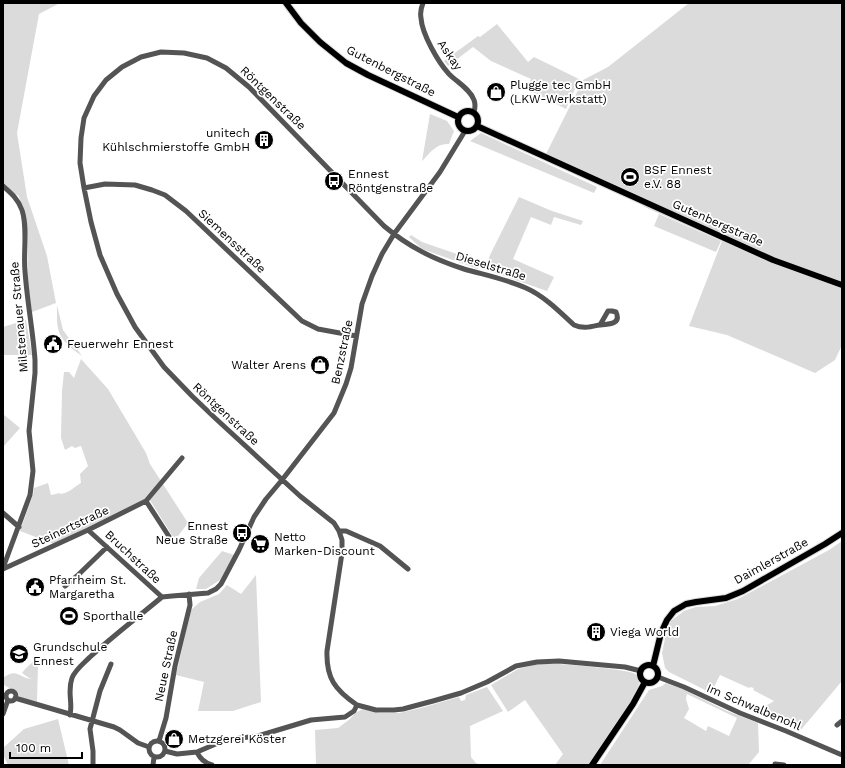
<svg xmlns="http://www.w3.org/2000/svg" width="845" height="768" font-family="'Work Sans',sans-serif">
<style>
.green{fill:#dbdbdb;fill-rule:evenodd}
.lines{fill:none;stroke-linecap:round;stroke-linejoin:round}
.major-casing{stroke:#dbdbdb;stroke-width:8}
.minor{stroke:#545454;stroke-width:5}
.major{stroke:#000;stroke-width:6}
.labels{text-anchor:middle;stroke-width:3.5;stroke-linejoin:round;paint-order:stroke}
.street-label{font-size:12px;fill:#000;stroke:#fff}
.poi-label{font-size:12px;fill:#000;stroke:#fff;text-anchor:start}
</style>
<rect width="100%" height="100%" fill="#fff"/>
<path class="green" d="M3,3H60L39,14L17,133L27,197L47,256L56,303L32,312L28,284L27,220L25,210L18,195L13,194L3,186Z
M689,3H842V345L835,360L815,373L727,335L689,326L722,241L647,208L608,185L546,154L583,80L608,67Z
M497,24L528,62L534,57L581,80L575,89L566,109L527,89L531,79L491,61L473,47L448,66L444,61L478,36L480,37Z
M430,114L447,121L454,131L449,144C436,143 430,153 422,161Z
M481,133L597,187L594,193L470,141Z
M519,197L552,211L583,221L581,225L554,217L551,225L531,217L513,259L554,277L547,291L484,269L491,253Z
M659,214L721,241L716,252L654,226Z
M411,235L422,242L480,262L478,269L422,249L409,237Z
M57,305L63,330L82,356C75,351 66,345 61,336C56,328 57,315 57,305Z
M26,320L32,355H3V327Z
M81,359L108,389L146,453L150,464L188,523L175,540L148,497L143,500L54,544L20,531L33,495L34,488L48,483L51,495L60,493V494C69,493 74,487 81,483L80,474L88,466L81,446L75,448L72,446L65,450L61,438L62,391L64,372H69L74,378Z
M3,414L20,428L3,447Z
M842,541V681L800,731L756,712L774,701L753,690L754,688L750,687L749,688L720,675L711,693L669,672L665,668L662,653L666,634L671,621L684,611L696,607L715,606L738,599L829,550Z
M222,551L234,555L220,580L206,589H196L199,578Z
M256,575L261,702L233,711H198L204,682L176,675L191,610L200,602L219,594L227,585L241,594Z
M33,662L38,665L37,702L20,697C15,686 11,691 3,684V678C18,667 19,679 32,679L29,678L22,673L26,668Z
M538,664C545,664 552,664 559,664C571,665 631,669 637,675C642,681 637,690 635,696L588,765H555L563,754L525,700L508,712L491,685L518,669Z
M666,683L682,689L727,711L758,723L759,752L748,765H600L649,690L662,686ZM687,694L737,718L729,736L708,726L706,731L684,718L689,709L686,699Z
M487,687L503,711L470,726L471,757L476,763L481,765H316L315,730L338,728L350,719L355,713L363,709L380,713H399L421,708L459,697L461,701L465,700L466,695Z
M58,719L69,765H8L3,755V748L24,729Z"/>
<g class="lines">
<g class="major-casing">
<path id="major" d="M286,3L301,23L320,42L346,63L368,75L458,117
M458 121a10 10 0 1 1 20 0a10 10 0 1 1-20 0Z
M477,126L773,260L842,285
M640 674a9 9 0 1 1 18 0a9 9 0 1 1-18 0Z
M653,666L661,633L667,620L674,611L686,604L696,602L726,598L743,591L825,544L842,533
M592,765L633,704L645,682"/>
</g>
<path class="minor" d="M423,3C421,8 420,13 421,18C422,34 438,62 449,74C457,82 470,89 474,100C476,105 475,108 474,112
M3,186C11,193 18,199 22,210C28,228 23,252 25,271C27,301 33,331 35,360V373L29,431L33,471L30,495L3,568
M84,188L105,184L135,185L152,190L165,195L186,211L302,321L318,329L356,336
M146,501L170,538
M3,513L19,527
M88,530L162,597L172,596L208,593L216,589L221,584L239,550L254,517L266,499L282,480L334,413L346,384L351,368L362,304L372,276L382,254L394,234L440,172L465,131
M339,531H346L380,546L408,569
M3,569L88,530L146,501L182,458
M65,586L77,576L107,547
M658,677L684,687L740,713L786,731L842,755
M6 696a5 5 0 1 1 10 0a5 5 0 1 1-10 0Z
M15,698L114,727L120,730L138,743L149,747
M357,705C335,690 326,678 327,651L342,553V540L339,531L334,523L300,496L215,418L192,396L164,367L135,327L117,294L100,255L91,222L84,188L80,163L81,138L84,118L94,96L106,80L122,67L141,57L161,52L184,53L207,58L226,68L249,87L384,226C409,247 433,259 464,269C485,275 506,279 526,288C544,296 559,311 574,325C583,329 590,327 599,325C607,324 622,325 616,312L612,311H608L600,325
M3,714L8,700
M70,715C73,702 67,692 72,678C75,670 84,663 90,657C113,636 138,617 162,597
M837,725L842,721
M149 749a8 8 0 1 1 16 0a8 8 0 1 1-16 0Z
M159,741L166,718L175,666L190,605L189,594
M165,751L177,754L197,752L218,743L232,739L258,736L311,720L345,717L354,711L357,705L376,710H394L403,709L433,701L461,693L487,682L516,666L537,662L559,661L625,667L641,671
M197,752C200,759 205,763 212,765
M775,764L784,765
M93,765V751L90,729L100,691L111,664
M153,765L154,757"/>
<use href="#major" class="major"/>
</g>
<defs>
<g id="shop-disc" transform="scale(1)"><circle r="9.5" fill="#000" stroke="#fff"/><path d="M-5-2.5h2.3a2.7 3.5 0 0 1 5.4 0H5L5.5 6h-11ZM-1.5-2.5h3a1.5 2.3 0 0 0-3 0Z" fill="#fff"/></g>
<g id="building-disc" transform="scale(1)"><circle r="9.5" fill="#000" stroke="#fff"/><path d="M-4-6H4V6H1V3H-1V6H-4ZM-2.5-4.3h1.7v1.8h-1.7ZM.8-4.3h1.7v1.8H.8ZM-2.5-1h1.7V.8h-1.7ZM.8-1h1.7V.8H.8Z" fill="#fff"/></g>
<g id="stadium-disc" transform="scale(1)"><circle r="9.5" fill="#000" stroke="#fff"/><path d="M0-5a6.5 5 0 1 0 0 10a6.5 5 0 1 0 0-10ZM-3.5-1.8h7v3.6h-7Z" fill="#fff"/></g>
<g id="bus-disc" transform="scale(1)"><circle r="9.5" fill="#000" stroke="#fff"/><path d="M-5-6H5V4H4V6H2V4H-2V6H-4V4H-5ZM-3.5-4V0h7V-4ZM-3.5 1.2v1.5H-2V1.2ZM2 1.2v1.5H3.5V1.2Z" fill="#fff"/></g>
<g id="civic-disc" transform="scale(1)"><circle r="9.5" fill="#000" stroke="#fff"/><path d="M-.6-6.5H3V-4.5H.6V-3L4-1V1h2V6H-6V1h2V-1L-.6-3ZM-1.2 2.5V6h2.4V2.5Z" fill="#fff"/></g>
<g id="supermarket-disc" transform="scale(1)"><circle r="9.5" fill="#000" stroke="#fff"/><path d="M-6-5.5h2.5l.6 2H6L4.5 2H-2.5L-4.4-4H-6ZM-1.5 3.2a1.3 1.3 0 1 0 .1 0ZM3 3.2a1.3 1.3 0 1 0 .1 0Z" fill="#fff"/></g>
<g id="school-disc" transform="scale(1)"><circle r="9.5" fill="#000" stroke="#fff"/><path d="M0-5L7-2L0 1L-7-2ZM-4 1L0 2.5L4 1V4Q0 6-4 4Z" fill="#fff"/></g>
</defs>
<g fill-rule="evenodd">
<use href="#shop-disc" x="496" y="92"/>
<use href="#building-disc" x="264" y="140"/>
<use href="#stadium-disc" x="630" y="177"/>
<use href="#bus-disc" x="334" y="181"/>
<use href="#civic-disc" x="53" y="344"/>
<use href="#shop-disc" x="320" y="365"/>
<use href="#bus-disc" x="242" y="533"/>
<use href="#supermarket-disc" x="260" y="544"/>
<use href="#civic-disc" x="35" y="587"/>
<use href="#stadium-disc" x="69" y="616"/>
<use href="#building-disc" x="596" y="632"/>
<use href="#school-disc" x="19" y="654"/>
<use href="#shop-disc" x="174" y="739"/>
</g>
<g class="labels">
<g class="street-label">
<text transform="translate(450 55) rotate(55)" y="4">Askay</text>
<text transform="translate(391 71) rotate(27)" y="4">Gutenbergstraße</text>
<text transform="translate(273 98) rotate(44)" y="4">Röntgenstraße</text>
<text transform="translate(718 223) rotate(24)" y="4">Gutenbergstraße</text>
<text transform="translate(232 241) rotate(43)" y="4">Siemensstraße</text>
<text transform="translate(491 266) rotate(17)" y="4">Dieselstraße</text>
<text transform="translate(19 317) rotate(-95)" y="4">Milstenauer Straße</text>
<text transform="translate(342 352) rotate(-78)" y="4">Benzstraße</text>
<text transform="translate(226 414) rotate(43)" y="4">Röntgenstraße</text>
<text transform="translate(70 527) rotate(-25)" y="4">Steinertstraße</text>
<text transform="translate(133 557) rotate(43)" y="4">Bruchstraße</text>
<text transform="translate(771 561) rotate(-29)" y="4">Daimlerstraße</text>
<text transform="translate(166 666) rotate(-78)" y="4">Neue Straße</text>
<text transform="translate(754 707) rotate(23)" y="4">Im Schwalbenohl</text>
</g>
<g class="poi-label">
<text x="510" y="89">Plugge tec GmbH<tspan x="510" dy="14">(LKW-Werkstatt)</tspan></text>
<text x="250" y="137" text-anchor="end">unitech<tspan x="250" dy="14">Kühlschmierstoffe GmbH</tspan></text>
<text x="644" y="174">BSF Ennest<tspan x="644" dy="14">e.V. 88</tspan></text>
<text x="348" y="178">Ennest<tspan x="348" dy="14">Röntgenstraße</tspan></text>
<text x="67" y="348">Feuerwehr Ennest</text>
<text x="306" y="369" text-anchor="end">Walter Arens</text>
<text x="228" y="530" text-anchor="end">Ennest<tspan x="228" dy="14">Neue Straße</tspan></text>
<text x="274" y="541">Netto<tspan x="274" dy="14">Marken-Discount</tspan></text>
<text x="49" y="584">Pfarrheim St.<tspan x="49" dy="14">Margaretha</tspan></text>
<text x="83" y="620">Sporthalle</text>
<text x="610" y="636">Viega World</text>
<text x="33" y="651">Grundschule<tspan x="33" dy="14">Ennest</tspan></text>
<text x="188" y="743">Metzgerei Köster</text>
</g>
</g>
<rect width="845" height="768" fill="none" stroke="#000000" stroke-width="8"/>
<path d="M10 752v6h72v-6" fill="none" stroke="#000000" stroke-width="2"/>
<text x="16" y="752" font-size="12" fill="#000000" stroke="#ffffff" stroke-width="3" paint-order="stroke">100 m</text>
</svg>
